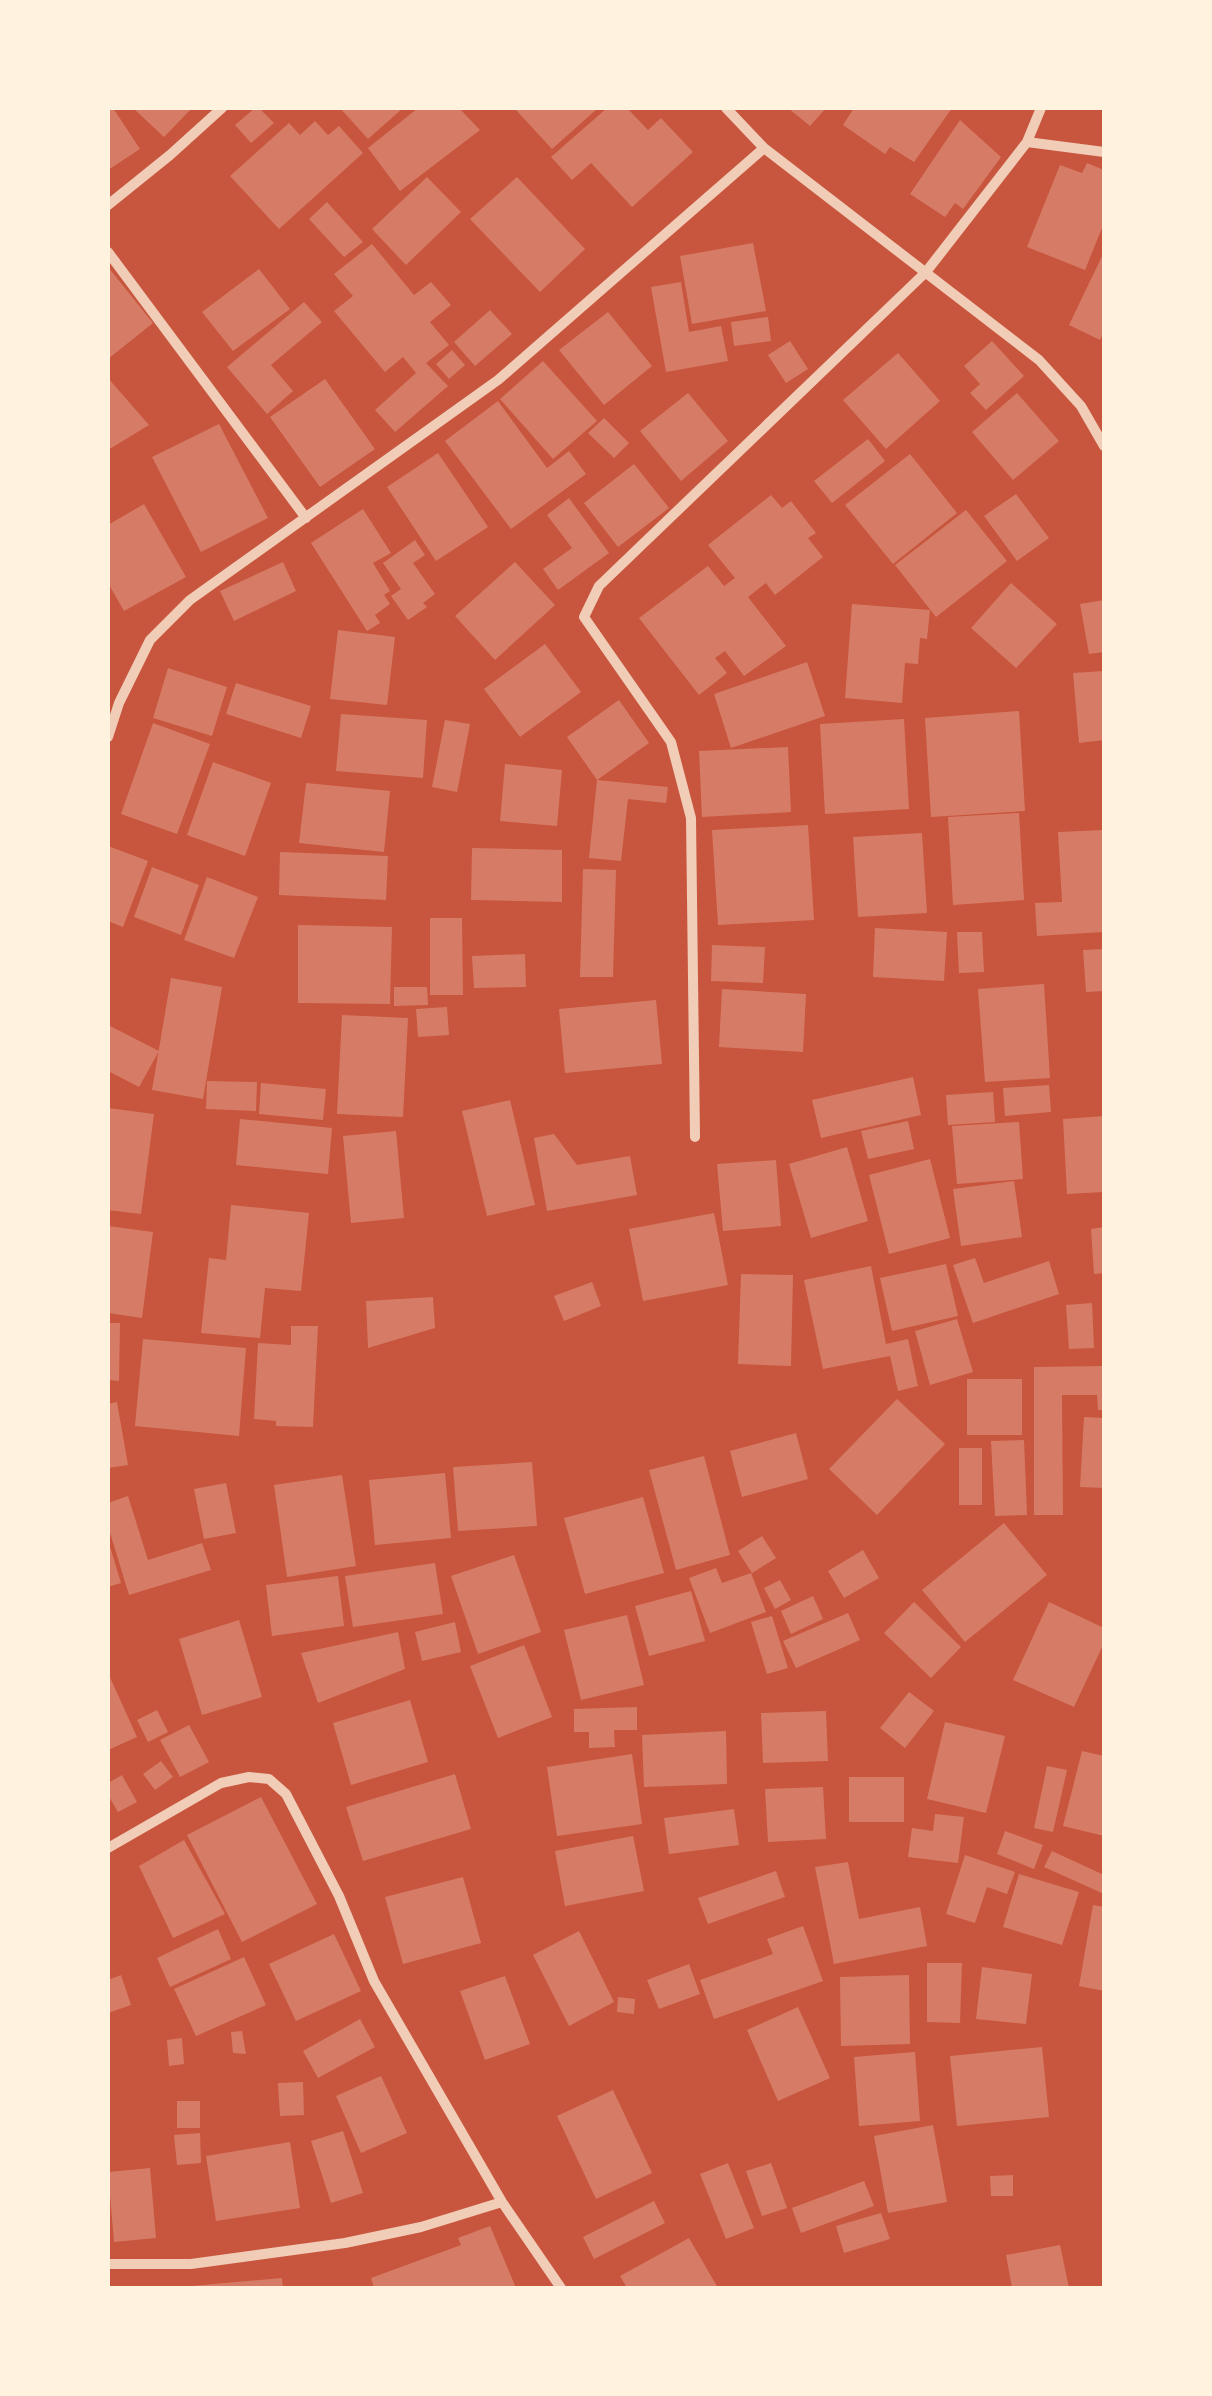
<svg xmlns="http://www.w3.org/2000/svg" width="1212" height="2396" font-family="'IBM Plex Serif',serif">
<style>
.building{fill:#d67c66}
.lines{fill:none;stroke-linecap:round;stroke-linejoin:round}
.minor{stroke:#f1ccb7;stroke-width:10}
</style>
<rect width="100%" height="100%" fill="#c8553d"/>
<path class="building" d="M108,108H113L140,149L108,170Z
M133,108H192L164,137Z
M255,108H259L274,123L251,143L235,125Z
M340,108H403L368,139Z
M418,108H459L480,130L400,191L368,148Z
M519,108H598L552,149L516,110Z
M607,108H627L648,130L661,118L693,152L632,207L591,163L572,180L551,157Z
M788,108H826L810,126Z
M854,108H952L914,162L890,147L885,154L843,125Z
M960,120L1001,157L963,209L955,203L945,217L910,194Z
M315,121L328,135L339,126L363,153L279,229L230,176L289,123L300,135Z
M1087,163L1104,170V223L1085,270L1027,247L1060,165L1082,173Z
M427,177L461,212L406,265L372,229Z
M517,177L585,249L540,292L470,219Z
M327,202L363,242L344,257L309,219Z
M753,243L766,311L692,324L680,256Z
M372,244L414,295L431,282L451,305L430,322L449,345L426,363L448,386L395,432L375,410L416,373L403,357L385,372L334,311L353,296L334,274Z
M1104,252V331L1100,340L1069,325Z
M108,267L153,323L108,359Z
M259,269L290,309L233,351L202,312Z
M681,282L689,332L721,326L728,361L666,372L651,287Z
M304,302L322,322L271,365L293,391L267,414L227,367Z
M490,310L512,334L475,366L454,342Z
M608,312L652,366L604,405L559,350Z
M768,317L771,341L734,346L731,322Z
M790,341L808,369L786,383L768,355Z
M992,341L1024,376L986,410L970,393L980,384L964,366Z
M452,350L465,365L449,379L436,364Z
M898,353L940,401L886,449L843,400Z
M543,361L597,421L553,459L500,399Z
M108,378L149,425L108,450Z
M325,379L375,449L320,487L270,417Z
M688,393L728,441L681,481L640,431Z
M1017,393L1059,441L1013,480L972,432Z
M498,401L547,468L569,451L586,474L511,529L445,441Z
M604,418L629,443L614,458L588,433Z
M219,424L268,518L201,552L152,457Z
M868,439L885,461L832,503L814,481Z
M438,453L488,527L436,561L387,487Z
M910,454L957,513L893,564L845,505Z
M634,464L669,508L618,547L584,503Z
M1016,494L1049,538L1017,561L984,516Z
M771,495L782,508L791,501L816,533L808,538L823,557L775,595L766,583L748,597L786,646L744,676L725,651L715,658L727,673L699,695L639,618L708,566L724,586L735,578L708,545Z
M569,498L609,553L558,590L543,569L572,548L547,515Z
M144,504L186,577L124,611L108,583V525Z
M363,509L391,553L373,563L390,591L384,595L390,604L375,615L380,623L367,631L311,543Z
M966,510L1007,561L936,617L895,565Z
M415,540L425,555L413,563L435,594L423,603L427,607L408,620L391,596L401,589L383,563Z
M283,562L296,591L234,621L220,591Z
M515,562L555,605L495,660L455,616Z
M1011,583L1057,624L1016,668L971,628Z
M1104,600V652L1089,654L1080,604Z
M852,604L930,610L927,639L920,638L918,664L905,663L902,703L845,698Z
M338,630L395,637L387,705L330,699Z
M545,644L581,692L520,737L484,689Z
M807,662L825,716L731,748L714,694Z
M168,668L227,687L212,736L153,718Z
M1104,671V740L1079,743L1073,673Z
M236,683L311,706L301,738L226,714Z
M619,700L649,743L597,780L567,737Z
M1019,711L1025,811L931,817L925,718Z
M341,714L427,720L423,778L336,771Z
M904,719L909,809L825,814L820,724Z
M445,720L470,724L457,792L432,787Z
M153,723L210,744L177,834L121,814Z
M788,747L791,812L702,817L699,751Z
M213,762L271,783L245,856L187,835Z
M505,764L562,770L557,826L500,821Z
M597,780L668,787L666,803L628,799L621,861L589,858Z
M306,783L390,791L384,852L299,843Z
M1019,813L1024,900L953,905L948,817Z
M808,825L814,920L718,925L712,830Z
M1104,830V932L1037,936L1035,903L1062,902L1058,832Z
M922,833L927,913L858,917L853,837Z
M108,846L148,861L123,927L108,921Z
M472,848L562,850V902L471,900Z
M280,852L388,856L386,900L279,895Z
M152,867L199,885L181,935L134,917Z
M583,869L616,870L613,977H580Z
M207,877L258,897L234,958L184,940Z
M430,918H462L463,995H430Z
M298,925L392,927L390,1004L298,1003Z
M875,928L947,932L944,981L873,977Z
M957,932H982L984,972L959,973Z
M712,945L765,947L763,983L711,981Z
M1104,949V991L1086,992L1083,950Z
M525,954L526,987L474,988L472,956Z
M171,978L222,987L203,1099L152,1090Z
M1044,984L1050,1078L985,1082L978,989Z
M394,987H427L428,1005L394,1006Z
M722,989L806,994L803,1052L719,1047Z
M656,1000L662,1064L565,1073L559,1009Z
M447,1007L449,1035L418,1037L416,1009Z
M342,1015L408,1018L403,1117L337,1114Z
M108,1025L159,1051L139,1087L108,1071Z
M913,1077L921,1115L821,1138L812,1100Z
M207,1081L257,1082L256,1111L206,1109Z
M261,1083L326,1089L323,1120L259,1114Z
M1049,1085L1051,1112L1005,1116L1003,1088Z
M993,1092L995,1122L948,1125L946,1095Z
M510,1100L535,1205L487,1216L462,1111Z
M108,1108L154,1114L141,1214L108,1210Z
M1104,1116V1192L1067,1194L1063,1119Z
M240,1119L332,1128L328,1174L236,1165Z
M908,1121L914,1149L868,1159L861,1131Z
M1019,1122L1023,1179L957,1184L952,1126Z
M396,1131L404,1218L351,1223L343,1136Z
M554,1134L577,1165L630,1156L637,1195L547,1211L534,1138Z
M847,1147L868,1221L811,1238L789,1164Z
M930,1159L950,1238L889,1254L869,1175Z
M776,1160L781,1226L723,1231L717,1164Z
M1014,1181L1022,1237L961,1246L953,1189Z
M231,1205L309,1213L301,1291L265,1288L260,1338L201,1333L209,1258L226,1260Z
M714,1213L728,1285L643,1301L629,1229Z
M108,1226L153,1232L142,1318L108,1313Z
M1104,1227V1273L1094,1274L1091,1229Z
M975,1258L984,1283L1049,1261L1059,1294L973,1323L953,1265Z
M946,1264L958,1316L892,1331L880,1278Z
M871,1266L886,1344L908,1339L918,1386L898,1391L890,1356L823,1369L804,1280Z
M741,1274L793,1275L791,1366L738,1364Z
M592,1282L601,1306L564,1321L554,1296Z
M433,1297L435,1328L368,1348L366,1301Z
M1092,1303L1094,1348L1069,1349L1066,1305Z
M957,1319L973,1372L930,1385L915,1331Z
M108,1323H120L119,1381L108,1380Z
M291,1326H318L313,1427L276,1426V1421L254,1419L258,1343L291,1345Z
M143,1339L246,1348L239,1436L135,1426Z
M1104,1366V1410H1098L1097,1395H1062L1063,1515H1034V1367Z
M967,1379H1022V1435H967Z
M897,1399L945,1444L877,1515L829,1469Z
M117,1402L128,1465L108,1468V1404Z
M1084,1417L1104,1418V1488L1080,1487Z
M796,1433L808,1479L742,1497L730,1451Z
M1024,1440L1027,1515L995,1516L991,1441Z
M959,1448H982V1505H959Z
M704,1456L730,1555L676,1570L649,1470Z
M532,1462L537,1526L458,1531L453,1467Z
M445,1473L451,1538L375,1545L369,1480Z
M342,1475L356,1566L287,1577L274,1485Z
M226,1483L236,1533L204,1539L194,1489Z
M128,1496L148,1560L202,1543L211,1570L129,1595L108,1526V1503Z
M643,1497L664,1573L585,1594L564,1518Z
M1004,1523L1047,1575L965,1642L922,1590Z
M762,1536L776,1558L752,1573L738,1551Z
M108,1540L121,1583L108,1587Z
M863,1550L879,1578L844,1598L828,1571Z
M514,1555L541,1632L478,1654L451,1576Z
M435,1563L443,1614L353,1627L345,1576Z
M716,1568L722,1583L751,1573L766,1612L710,1633L689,1578Z
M338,1576L344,1626L272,1636L266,1585Z
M780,1580L791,1600L775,1609L764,1588Z
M691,1591L705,1641L649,1656L635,1606Z
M813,1596L823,1619L791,1634L781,1611Z
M914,1602L961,1647L931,1678L884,1633Z
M1049,1602L1104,1628V1643L1074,1707L1013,1680Z
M848,1613L860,1640L796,1668L783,1641Z
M627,1615L644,1685L581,1700L564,1630Z
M772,1616L788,1668L767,1674L751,1622Z
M239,1620L262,1697L202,1715L179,1639Z
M455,1622L461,1652L422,1661L415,1632Z
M398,1632L405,1669L318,1703L301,1653Z
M524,1645L552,1717L498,1738L470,1666Z
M108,1673L137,1737L108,1750Z
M909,1692L934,1711L905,1748L880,1728Z
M410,1700L428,1762L351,1785L333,1723Z
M637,1707V1730H614L615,1747L589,1748V1732H574V1709Z
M157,1710L168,1732L148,1742L137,1720Z
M826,1711L828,1761L763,1763L761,1713Z
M945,1722L1005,1736L986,1813L927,1799Z
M189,1725L209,1762L180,1777L160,1740Z
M726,1731L727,1784L644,1787L642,1735Z
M1082,1751L1104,1756V1836L1063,1826Z
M632,1754L642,1824L557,1836L547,1767Z
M161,1761L173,1777L155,1790L143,1774Z
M1047,1766L1067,1770L1053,1832L1034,1828Z
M455,1774L471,1829L363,1861L346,1807Z
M122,1775L137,1802L118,1812L108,1795V1783Z
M849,1777H904V1822H849Z
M823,1787L826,1839L768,1842L765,1789Z
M261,1797L317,1904L242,1942L187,1835Z
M734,1809L739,1845L669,1854L664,1818Z
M935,1814L964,1817L958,1863L908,1857L912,1828L933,1831Z
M1005,1831L1043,1845L1034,1869L997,1854Z
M633,1836L644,1891L565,1906L555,1851Z
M184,1840L225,1914L173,1938L139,1866Z
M1052,1851L1104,1875V1894L1044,1867Z
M965,1855L1015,1872L1007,1894L987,1887L975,1923L946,1914Z
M848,1862L859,1919L920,1907L927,1946L834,1964L815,1867Z
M776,1871L785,1897L708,1924L698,1898Z
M1019,1874L1079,1892L1062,1945L1003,1927Z
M463,1877L481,1943L403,1964L385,1897Z
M1093,1905L1104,1907V1991L1079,1986Z
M803,1926L823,1981L714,2019L700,1980L773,1954L767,1939Z
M218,1929L231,1959L170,1987L157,1958Z
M579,1931L614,2002L569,2026L533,1955Z
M334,1934L361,1991L296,2021L269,1964Z
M244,1957L266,2005L196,2036L174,1989Z
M927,1963H962L960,2023L927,2022Z
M689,1964L700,1994L659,2009L647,1980Z
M982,1967L1032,1974L1026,2024L976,2019Z
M121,1975L131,2005L108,2013V1980Z
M909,1975L910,2044L841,2046L840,1977Z
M505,1976L530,2044L485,2060L460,1991Z
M618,1997L635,1999L634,2014L617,2012Z
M798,2007L830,2078L778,2101L747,2030Z
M360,2019L375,2047L318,2078L303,2051Z
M242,2031L246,2054L233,2053L231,2032Z
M182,2038L184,2064L169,2066L167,2040Z
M1042,2047L1049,2117L957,2126L950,2056Z
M915,2052L920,2121L859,2126L854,2057Z
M381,2076L407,2133L361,2153L336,2096Z
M303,2082L304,2115L280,2116L278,2083Z
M613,2090L652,2173L596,2199L557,2116Z
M177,2101H200V2128H177Z
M933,2125L947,2202L888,2213L874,2136Z
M343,2131L363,2193L331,2203L311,2141Z
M200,2133L201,2163L177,2165L174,2135Z
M290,2142L300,2208L216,2221L206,2156Z
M728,2163L754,2228L726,2239L700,2174Z
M771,2163L787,2208L762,2216L746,2171Z
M150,2168L156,2238L114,2242L108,2172Z
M1013,2175V2196H991L990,2176Z
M864,2181L874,2206L801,2233L792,2208Z
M654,2201L665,2223L594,2259L583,2237Z
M881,2213L890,2239L844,2253L836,2226Z
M490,2226L516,2288H374L371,2278L461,2245L458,2238Z
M689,2238L718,2288H627L620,2276Z
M1060,2245L1069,2288H1012L1006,2255Z
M282,2278L283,2288H191V2286Z"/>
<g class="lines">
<path class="minor" d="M726,108L764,148L1039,360L1081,406L1104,446
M1027,142L1104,152
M108,205L170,155L222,108
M108,252L306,518
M108,737L119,703L150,640L190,600L498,380L764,148
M695,1137L691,818L671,742L584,617L599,586L926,272L1027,142L1041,108
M108,1848L221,1783L249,1777L269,1779L286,1794L339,1896L374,1981L502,2202L561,2288
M108,2264H191L345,2243L421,2227L502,2202"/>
</g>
<rect width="1212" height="2396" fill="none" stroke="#fff3e0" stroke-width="220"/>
</svg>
